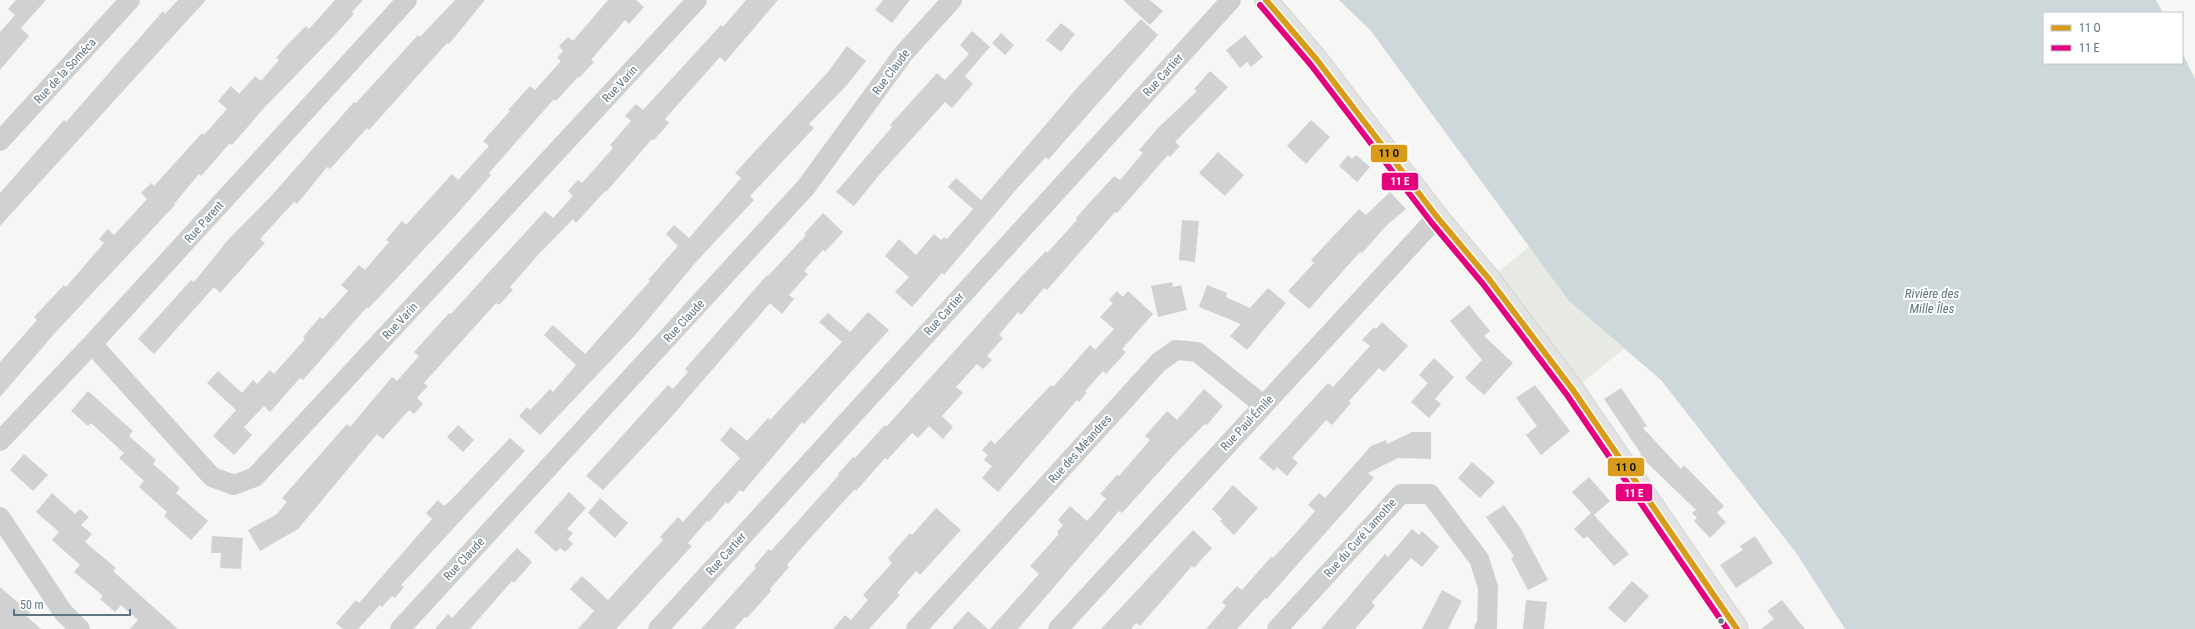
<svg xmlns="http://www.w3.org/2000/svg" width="2195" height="629" font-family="'Roboto Condensed',sans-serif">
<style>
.green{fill:#e6eae3}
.water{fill:#ced8da}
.building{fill:#cfd1d2}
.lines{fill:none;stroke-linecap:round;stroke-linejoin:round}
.major-casing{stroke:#d3d4d4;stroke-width:24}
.minor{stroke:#ced0d0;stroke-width:20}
.major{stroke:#e2e2e2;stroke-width:22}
.bus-1-casing{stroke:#fff;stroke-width:9}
.bus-2-casing{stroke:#fff;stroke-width:9}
.bus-1{stroke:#d99c1a;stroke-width:6}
.bus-2{stroke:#e5007d;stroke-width:6}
.bus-dot{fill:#5f7682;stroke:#fff;stroke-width:1.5}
.labels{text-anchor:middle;stroke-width:4;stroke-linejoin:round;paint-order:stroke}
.street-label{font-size:12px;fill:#5f7682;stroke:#fff}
.water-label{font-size:13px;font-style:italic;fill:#5a767c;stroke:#fff}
.line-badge{stroke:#fff;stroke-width:1.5}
.badge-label{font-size:11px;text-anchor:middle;font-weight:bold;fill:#fff}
.pale-badge-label{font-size:11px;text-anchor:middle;font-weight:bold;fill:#111}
</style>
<rect width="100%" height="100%" fill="#f6f6f5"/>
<path class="green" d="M1530,246L1569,301L1624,349L1573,390L1489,279Z"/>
<path class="water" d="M1339,0H2156L2163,13H2044V63H2182V52L2195,79V629H1845L1797,554L1661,380L1569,301L1371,31Z"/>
<path class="building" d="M16,0H46L21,28L29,36L0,70V32L15,15L8,9Z
M178,0H206L0,226V193L64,120L66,122L163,11L165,14Z
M335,0H363L352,12L354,14L333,37L263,109L232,145L230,143L201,176L199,174L174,204L175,205L54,334L0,397V362L37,320L34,317L64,285L66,287L104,243L99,239L108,229L114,235L147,199L141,193L151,183L154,186L202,133L204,135L227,109L218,101L231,86L239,94L255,76L261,81L279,60L276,58L289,43L306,26L309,29Z
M455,0H485L449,44L447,43L369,130L367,128L330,169L327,167L297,204L294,202L260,239L265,243L220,293L214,287L154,354L138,339L191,280L194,282L227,241L272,195L354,102L356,103L418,35L420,37Z
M608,0H636L644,7L629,24L625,20L591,60L594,62L579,78L578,77L556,101L554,99L489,173L491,175L457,214L368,309L367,307L303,380L300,378L270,412L264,406L244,427L252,435L234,455L213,436L236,410L207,383L218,371L242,393L253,380L257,384L270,370L274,374L305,339L303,337L320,317L323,319L348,291L341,285L359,265L365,270L389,242L386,240L402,221L406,225L452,174L458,180L489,146L483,141L510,111L508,110L530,86L535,90L561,61L557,58L563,51L559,46L568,37L573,41Z
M746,0H778L725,62L720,57L665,119L669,123L653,141L652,139L606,192L605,191L576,223L573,219L538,255L510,287L513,290L499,305L496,303L424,383L428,386L417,398L423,404L414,414L409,410L383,439L377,434L298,529L260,551L248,530L277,514L287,502L282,498L347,424L350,427L392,377L397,381L419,356L414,352L449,313L451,314L470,293L545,211L553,218L573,196L568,191L578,180L582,183L613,148L610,145L631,121L625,116L636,104L643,110L721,25L723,27Z
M883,0H910L892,23L875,10Z
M1123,0H1150L1163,11L1150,25Z
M1141,19L1158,35L1048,160L1046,157L1014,192L944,275L942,273L912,307L895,292L909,277L885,256L899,239L916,255L934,234L941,240L944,237L947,239L973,209L948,187L956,178L981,200L1077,88Z
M1061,23L1075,34L1061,52L1046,40Z
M972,31L990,47L965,76L973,84L952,108L945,102L880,174L854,206L836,192L892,127L890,125L937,73L945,80L969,54L960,45Z
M1001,33L1014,45L1005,55L992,43Z
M1245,35L1263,57L1251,67L1247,62L1240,68L1226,50Z
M847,46L866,61L846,86L809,124L814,128L750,196L754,200L696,262L637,333L540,435L519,416L527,407L530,410L550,389L553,392L576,365L544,335L553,325L585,354L650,281L648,280L678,246L666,234L674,225L689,238L741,178L735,173L828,72Z
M1210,71L1228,87L1175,142L1180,146L1170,157L1168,155L1117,213L1115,212L1047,290L1044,288L1021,315L1018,312L999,335L1003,338L987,356L992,360L983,369L977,364L956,387L963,393L942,416L953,427L943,439L929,426L918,438L912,433L887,460L885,458L856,491L855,489L812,536L787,565L789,567L770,589L771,591L747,618L745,617L734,629H701L756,568L754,566L769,549L771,551L839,475L838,474L853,457L855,458L885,425L886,427L1021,277L1046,251L1047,253L1077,220L1076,218L1092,200L1114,176L1120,180L1143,153L1139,150L1158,128L1197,91L1194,89Z
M1311,120L1330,137L1306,164L1287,146Z
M1218,152L1244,175L1225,196L1199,173Z
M1348,155L1352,159L1356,155L1370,167L1357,182L1339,166Z
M1390,192L1406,209L1387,225L1362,253L1360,252L1309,309L1288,291L1314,263L1311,260L1359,209L1366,215Z
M823,213L843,232L825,252L823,250L804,271L808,274L789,295L794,299L782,314L770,303L666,423L603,490L586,476L668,385L673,389L688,372L685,369L767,275L768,276L806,235L804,234Z
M1182,220L1199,221L1195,262L1179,260Z
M1172,282L1173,287L1181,285L1187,310L1158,317L1151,286Z
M1207,285L1227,293L1226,297L1250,308L1268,288L1286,303L1247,350L1230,336L1241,324L1199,307Z
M1117,291L1123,297L1128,291L1153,314L1122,349L1126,352L1106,374L1103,371L1085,391L1087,392L1079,402L1077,400L998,492L982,478L992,466L984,460L988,455L982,450L991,440L995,444L1051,385L1053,387L1090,345L1095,350L1114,329L1100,317L1113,303L1109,300Z
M1469,305L1490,331L1484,336L1513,363L1484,395L1465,378L1482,360L1450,321Z
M868,312L889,330L804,424L802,422L743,492L740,490L728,504L726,502L709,522L707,521L688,543L692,546L616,629H578L594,611L570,589L582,576L608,600L663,540L660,537L678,517L683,522L740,458L720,440L731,427L747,441L768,418L770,420L842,342L819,322L828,313L850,332Z
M1382,322L1408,346L1384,372L1379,368L1349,401L1351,403L1332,425L1326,420L1292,458L1298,463L1287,476L1277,467L1274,471L1259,458L1328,383L1333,387L1370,346L1362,340L1374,327L1376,329Z
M1434,358L1454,377L1435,399L1441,404L1429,418L1411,402L1428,383L1419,375Z
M1535,385L1570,431L1541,455L1526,435L1537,426L1516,398Z
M1621,388L1647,426L1643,428L1681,469L1684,465L1724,506L1717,513L1726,522L1710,538L1694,521L1697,518L1692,513L1696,510L1640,456L1641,454L1604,399Z
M1204,389L1223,406L1207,425L1205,424L1177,452L1122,513L1119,511L1018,629H990L1039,574L1030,566L1059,534L1057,532L1063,525L1058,520L1070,506L1087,521L1106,499L1100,494L1117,475L1119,476L1150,440L1145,436L1167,411L1177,420Z
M88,391L133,431L129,436L156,460L153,464L180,488L176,493L208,521L191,540L164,516L167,512L139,487L144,481L119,458L124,453L91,423L88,426L71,411Z
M458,425L474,440L463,452L447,437Z
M1412,432H1431V459L1398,458L1368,473L1374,478L1267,599L1265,598L1237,629H1206L1226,606L1222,602L1237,586L1242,590L1272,556L1273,558L1296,533L1315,511L1308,505L1319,493L1325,498L1371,446L1386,440L1387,444Z
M510,438L525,451L401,585L404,587L395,598L392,596L382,607L380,605L358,629H343L336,623L356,600L359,603L432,519L426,513L438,500L444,506L450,501Z
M24,454L48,475L33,491L10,470Z
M1472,462L1495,482L1480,498L1458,478Z
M1589,477L1610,501L1594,515L1629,554L1614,566L1587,536L1584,539L1574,529L1591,513L1572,492Z
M1233,485L1258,508L1234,535L1220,521L1222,519L1212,509Z
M569,492L586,508L567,529L573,533L568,539L573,544L565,552L560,548L556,552L534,532Z
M52,493L75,514L80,509L89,517L81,525L92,534L85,542L116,568L113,571L178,629H130L138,620L121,605L115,612L100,599L103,596L74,572L80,565L52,540L59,532L36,512Z
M600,498L628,523L615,538L588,513Z
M1504,505L1521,529L1548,580L1528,590L1511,558L1514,556L1486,517Z
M936,508L961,530L920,575L916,571L897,593L900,595L869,629H833L845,615L851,620L868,600L863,595L892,563L888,558L910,533L912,535Z
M1412,529L1419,535L1422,531L1439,547L1422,567L1411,558L1372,602L1375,606L1355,629H1321L1385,554L1388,557Z
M1193,530L1212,548L1194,568L1192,566L1140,626L1136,623L1131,629H1101Z
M212,536L243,538L241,569L220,568L221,553H211Z
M1755,536L1773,563L1736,588L1720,565L1743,550L1740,546Z
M517,548L532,562L514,583L512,581L470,629H435L448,614L452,618Z
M1632,581L1649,596L1625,623L1608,608Z
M0,587L30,613L26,616L41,629H0Z
M1442,590L1462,601L1448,629H1422Z
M1526,600L1547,602L1544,629H1523Z
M1782,600L1805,629H1761L1774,619L1767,611Z
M968,611L988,629H952Z"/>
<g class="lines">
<g class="major-casing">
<path id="major" d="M1266,0L1317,60L1437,217L1489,279L1573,390L1737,629"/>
</g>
<path class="minor" d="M0,141L130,0
M92,344L212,477L234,485L255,477L697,0
M0,441L92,344L407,0
M0,517L63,612L80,629
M400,629L806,187L904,53L952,0
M658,629L1231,0
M916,629L1159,362L1176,350L1197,352L1263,405
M1058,629L1437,217
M1277,629L1401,494H1430L1479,559L1488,587L1487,626L1484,629"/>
<use href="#major" class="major"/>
<g class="bus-1-casing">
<path id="bus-1" d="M1266,0L1317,60L1437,217L1489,279L1573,390L1737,629"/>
</g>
<g class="bus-2-casing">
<path id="bus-2" d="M1260,5L1311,65L1431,222L1483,284L1567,395L1727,629"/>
</g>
<use href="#bus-1" class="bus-1"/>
<use href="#bus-2" class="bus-2"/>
</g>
<circle class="bus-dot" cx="1721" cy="621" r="3.5"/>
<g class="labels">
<g class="street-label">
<text transform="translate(65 71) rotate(-47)" y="4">Rue de la Soméca</text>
<text transform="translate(891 72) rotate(-53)" y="4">Rue Claude</text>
<text transform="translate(1163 75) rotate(-48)" y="4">Rue Cartier</text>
<text transform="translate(620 84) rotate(-47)" y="4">Rue Varin</text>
<text transform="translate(204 222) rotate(-48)" y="4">Rue Parent</text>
<text transform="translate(944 314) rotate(-48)" y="4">Rue Cartier</text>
<text transform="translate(400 321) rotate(-47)" y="4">Rue Varin</text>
<text transform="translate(684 321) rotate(-47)" y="4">Rue Claude</text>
<text transform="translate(1247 423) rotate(-47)" y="4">Rue Paul-Émile</text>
<text transform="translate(1080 449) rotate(-48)" y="4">Rue des Méandres</text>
<text transform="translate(1360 538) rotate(-48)" y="4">Rue du Curé Lamothe</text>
<text transform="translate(726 554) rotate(-48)" y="4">Rue Cartier</text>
<text transform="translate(464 559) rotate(-47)" y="4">Rue Claude</text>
</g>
<g class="water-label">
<text x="1932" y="298">Rivière des<tspan x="1932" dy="15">Mille Îles</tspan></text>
</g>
</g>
<g class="line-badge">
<rect x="1370" y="144" width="38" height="19" rx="4" fill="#d99c1a"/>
<rect x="1381" y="172" width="38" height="19" rx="4" fill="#e5007d"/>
<rect x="1607" y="457" width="38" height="20" rx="4" fill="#d99c1a"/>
<rect x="1615" y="483" width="38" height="19" rx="4" fill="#e5007d"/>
</g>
<g class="badge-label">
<text x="1400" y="185">11 E</text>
<text x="1634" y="497">11 E</text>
</g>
<g class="pale-badge-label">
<text x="1389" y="157">11 O</text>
<text x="1626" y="471">11 O</text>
</g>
<rect x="2043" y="12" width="140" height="52" fill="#ffffff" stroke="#bfc8cd"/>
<rect x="2051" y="25" width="20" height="6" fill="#d99c1a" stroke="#bfc8cd"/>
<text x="2079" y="32" font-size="12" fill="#5f7682">11 O</text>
<rect x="2051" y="45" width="20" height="6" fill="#e5007d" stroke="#bfc8cd"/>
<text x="2079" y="52" font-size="12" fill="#5f7682">11 E</text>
<path d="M14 609v6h116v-6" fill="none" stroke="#5f7682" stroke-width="2"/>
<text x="20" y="609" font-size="12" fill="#5f7682" stroke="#ffffff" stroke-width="3" paint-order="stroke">50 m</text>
</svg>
